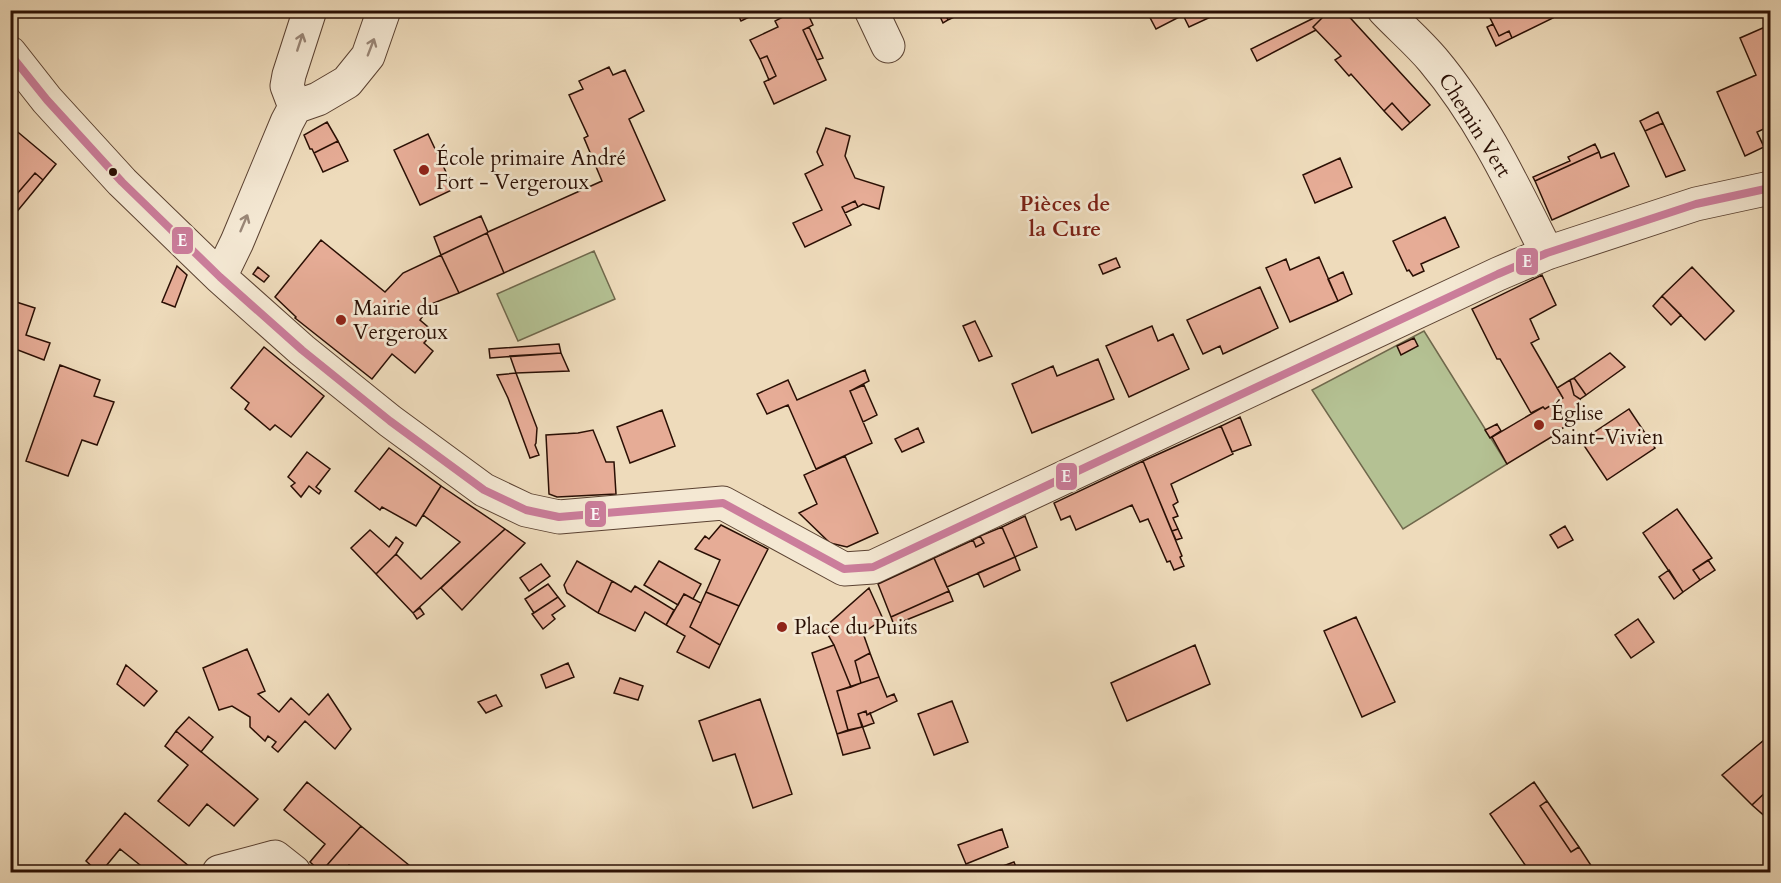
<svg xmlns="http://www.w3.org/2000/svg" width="1781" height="883" font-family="Cardo,serif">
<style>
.green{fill:#b4c193;stroke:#6f684c;stroke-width:1.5}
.building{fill:#e6ac96;stroke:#2a0f04;stroke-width:1.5}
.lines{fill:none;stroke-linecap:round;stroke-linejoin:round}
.minor-casing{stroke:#5b4232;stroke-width:35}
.minor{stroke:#f4e8d3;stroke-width:33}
.bus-1-casing{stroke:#f4e8d3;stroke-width:12}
.bus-1{stroke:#cb7d9b;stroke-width:8}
.oneway{stroke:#998676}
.poi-dot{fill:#8f2418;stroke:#f4e8d3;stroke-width:2}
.bus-dot{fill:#2a0f04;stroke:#f4e8d3;stroke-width:2}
.labels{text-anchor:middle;stroke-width:5;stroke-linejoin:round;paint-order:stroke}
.street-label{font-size:21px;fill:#2a0f04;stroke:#f4e8d3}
.poi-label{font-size:21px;fill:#2a0f04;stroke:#f4e8d3;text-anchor:start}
.neighbourhood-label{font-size:22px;font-weight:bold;fill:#7a1f14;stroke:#f4e8d3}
.line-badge{stroke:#f4e8d3;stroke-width:2}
.badge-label{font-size:16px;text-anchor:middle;font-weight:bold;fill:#fff}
</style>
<rect width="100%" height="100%" fill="#eedbbb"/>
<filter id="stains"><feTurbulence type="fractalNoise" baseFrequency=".00333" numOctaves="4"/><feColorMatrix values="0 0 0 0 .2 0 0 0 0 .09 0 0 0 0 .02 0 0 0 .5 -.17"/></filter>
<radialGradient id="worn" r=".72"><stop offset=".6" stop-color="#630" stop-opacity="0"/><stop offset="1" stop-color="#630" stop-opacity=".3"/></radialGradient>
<path class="green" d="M594,251L615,299L518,341L497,294Z
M1424,331L1507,464L1403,529L1312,390Z"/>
<path class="building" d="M736,10H764L741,21Z
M796,10H806L813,25L803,30L826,80L774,104L764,82L776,76L767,56L760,59L750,40L778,27L775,21Z
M937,10H944L948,20L943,23Z
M944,10H969L948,20Z
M1146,10H1216L1215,15L1189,27L1183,15L1156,29Z
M1330,10H1343L1430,105L1410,123L1392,103L1384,111L1351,74L1349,76L1335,60L1341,56L1313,27Z
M1330,10L1313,27L1316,30L1257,61L1251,49Z
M1486,10H1549L1553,18L1512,38L1509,31L1499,36Z
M1756,10H1770V12L1760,17Z
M1493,24L1499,36L1509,31L1512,38L1496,46L1487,27Z
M809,27L823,58L817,60L803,30Z
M1765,27L1770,40V109L1766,111L1770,119V126L1757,132L1764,147L1745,156L1717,92L1756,75L1740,38Z
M767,56L776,76L769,80L760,59Z
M609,67L613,75L625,70L644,111L629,119L665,200L504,273L487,233L488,232L602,181L584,138L588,136L569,95L583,89L579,81Z
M1392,103L1410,123L1402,130L1384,111Z
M1658,112L1663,123L1645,131L1640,121Z
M327,122L338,141L314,153L312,149H310L304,135Z
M1663,123L1685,170L1666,177L1645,131Z
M13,128L56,164L43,180L35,173L10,202V131Z
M826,128L850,136L845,156L855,178L884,187L879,209L863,204L858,207L855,201L842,207L851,225L805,247L793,223L822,210L805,174L823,165L817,152Z
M428,134L454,189L420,205L394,150Z
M338,141L348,161L323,172L314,153Z
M1595,144L1599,152L1535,181L1533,177L1570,161L1568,157Z
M1599,152L1601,158L1614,153L1629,186L1552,220L1535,181Z
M1340,158L1352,187L1315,203L1303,175Z
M35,173L43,180L15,214L10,210V202Z
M855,201L858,207L845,213L842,207Z
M481,216L488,232L487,233L441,255L434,237Z
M1445,217L1459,247L1421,264L1424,271L1413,276L1409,270L1407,271L1393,241Z
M487,233L504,273L459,293L441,255Z
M321,240L385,292L403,273L441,255L459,293L431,304L420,320L434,332L424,343L433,351L415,373L392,354L372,379L295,318L296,317L275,297Z
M1319,257L1338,301L1290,322L1266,268L1286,259L1290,270Z
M1116,258L1120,267L1103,274L1099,265Z
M177,266L187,275L175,307L162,302Z
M258,267L269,276L264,282L253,274Z
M1692,267L1734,311L1705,340L1662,296Z
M1343,272L1352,294L1338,301L1328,279Z
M1542,275L1556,305L1530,319L1539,339L1531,343L1563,398L1545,409L1543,407L1531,413L1500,359H1497L1472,309Z
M1260,287L1278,328L1223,354L1220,346L1203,354L1187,320Z
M1662,296L1681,315L1671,325L1653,306Z
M10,300L35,308L26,335L50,343L44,360L10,347Z
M975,321L992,356L979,361L963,326Z
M1152,326L1158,341L1173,334L1189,369L1129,397L1106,346Z
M1414,338L1418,346L1401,355L1397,346Z
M559,344L561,353L490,358L489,349Z
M264,347L324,396L291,437L275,425L270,430L245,409L249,403L231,388Z
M561,353L569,371L516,373L510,356Z
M1610,353L1625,367L1586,395L1574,378Z
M1098,359L1114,399L1032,433L1012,384L1053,366L1057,376Z
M60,365L100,380L94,396L114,402L97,445L82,440L68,476L26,461Z
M865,370L869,381L850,391L872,443L816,469L788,405L767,414L757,394L788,380L797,400Z
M516,373L537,428L536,443L535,445L539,455L530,458L508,398L497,375Z
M1574,378L1586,395L1580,399L1574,395L1570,380Z
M1570,380L1574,395L1580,399L1581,412L1577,419L1558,431V433L1507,464L1492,437L1543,407L1545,409L1563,398L1557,388Z
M864,385L877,415L863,422L850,391Z
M1629,409L1655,448L1607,480L1581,441Z
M662,410L675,446L630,463L617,427Z
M1240,417L1251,445L1232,452L1221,426Z
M1497,424L1501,431L1490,438L1485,430Z
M1221,426L1233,454L1171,484L1178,502L1173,505L1178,516L1173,518L1178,529L1172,531L1143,461Z
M918,428L924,442L902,452L895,439Z
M593,430L606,462H614L616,494L557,497L549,494L546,435L578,433Z
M389,448L441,486L416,526L382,507L380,510L355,491Z
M307,452L330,469L316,487L321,491L319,494L309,486L301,497L291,486L295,483L288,477Z
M845,456L878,533L847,547L830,543L799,513L817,504L804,475Z
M1143,461L1182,556L1180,557L1184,566L1174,570L1170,561L1167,562L1148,519L1140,522L1132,505L1076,530L1070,516L1061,520L1054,503Z
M441,486L505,529L413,613L376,574L396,554L421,579L460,542L423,515Z
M1677,509L1712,558L1693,570L1700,580L1683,592L1643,533Z
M1025,516L1037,547L1015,557L1002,527Z
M721,525L768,549L739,606L706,592L720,560L695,549L705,536L709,539Z
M1565,526L1573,540L1558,548L1550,535Z
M1002,527L1015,557L947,587L934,558L973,540L976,547L984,543L980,536Z
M505,529L525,543L462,610L441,588Z
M1178,529L1182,538L1176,540L1172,531Z
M370,530L389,547L396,537L403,543L396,554L376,574L351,548Z
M980,536L984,543L976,547L973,540Z
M1015,557L1020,570L984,587L978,573Z
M934,558L949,591L891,617L878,584Z
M1708,560L1715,570L1700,580L1693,570Z
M577,561L612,581L598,613L567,593L564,585Z
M659,561L701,584L693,599L684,594L678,605L644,585Z
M541,564L550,576L529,591L520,578Z
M1669,570L1683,592L1674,599L1659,577Z
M612,581L631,592L635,586L674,610L666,625L645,612L635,631L598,613Z
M548,584L558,597L534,613L525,599Z
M869,588L883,619L863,633L870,653L855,661L861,683L851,687L834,645L824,628Z
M949,591L953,601L894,625L891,617Z
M706,592L739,606L720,645L690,627Z
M684,594L701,603L690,627L720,645L709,668L677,652L685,636L666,625Z
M558,597L565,606L552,615L555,619L543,629L532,614Z
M420,608L424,614L417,619L413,613Z
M1356,617L1395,702L1362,717L1324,631Z
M1638,619L1654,642L1631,658L1615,635Z
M834,645L851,687L837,691L848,730L837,734L812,653Z
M1195,645L1210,684L1127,721L1111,683Z
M247,649L265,691L258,694L279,712L291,698L309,715L328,694L351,729L335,749L305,721L278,752L272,747L276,742L268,736L265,741L250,727V717L232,706L219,710L203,668Z
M870,653L879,677L861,683L855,661Z
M568,663L574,677L546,688L541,675Z
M126,665L157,691L144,706L117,684Z
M879,677L887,697L894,694L897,701L867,715L866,711L858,714L862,727L848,730L837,691Z
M620,678L643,686L638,700L614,693Z
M496,695L502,706L486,713L478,702Z
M760,699L792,794L753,808L735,754L713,761L699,721Z
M952,701L968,742L934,755L918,714Z
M866,711L867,715L870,713L874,723L863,727L858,714Z
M858,714L870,748L843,755L837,734L862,727Z
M189,717L213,737L201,752L176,731Z
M176,731L258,799L234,826L207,804L189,826L158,801L188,765L165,746Z
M1770,735V788L1752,805L1722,775Z
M307,782L361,826L321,872L310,862L325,844L284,810Z
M1534,782L1547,801L1540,806L1571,852L1579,847L1594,870L1591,872H1530L1490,814Z
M1770,788V816L1768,819L1752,805Z
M1547,801L1579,847L1571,852L1540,806Z
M125,813L196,872H134L140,865L120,849L101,872H98L86,861Z
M361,826L415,870L413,872H358L349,865L342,872H321Z
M1002,829L1008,847L966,864L958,845Z
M1014,862L1018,872H1005L1003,866Z"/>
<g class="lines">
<g class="minor-casing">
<path id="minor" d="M871,10L888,46
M1384,10C1400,27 1418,42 1433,60C1481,117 1514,187 1547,253
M10,53L47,100L122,182L220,277L302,350L390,421L484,490L526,510L559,517L723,503L844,569L873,567L1498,274L1547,253L1696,204L1770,188
M295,107L318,99L347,82L368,56L384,10
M220,277L237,242L287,122L295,107L287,86L289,75L310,10
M219,872L275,857L294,872"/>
</g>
<use href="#minor" class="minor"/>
<g class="bus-1-casing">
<path id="bus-1" d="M10,54L47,100L122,182L220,277L302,350L390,421L484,490L526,510L559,517L723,503L844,569L873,567L1498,274L1547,253L1696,204L1770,188"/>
</g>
<use href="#bus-1" class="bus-1"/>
</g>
<defs><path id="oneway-shaft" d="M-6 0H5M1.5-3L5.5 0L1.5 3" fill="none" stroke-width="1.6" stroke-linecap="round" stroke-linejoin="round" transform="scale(1.5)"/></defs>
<g class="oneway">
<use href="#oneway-shaft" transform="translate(300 42) rotate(-72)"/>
<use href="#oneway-shaft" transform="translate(371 47) rotate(-69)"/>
<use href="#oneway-shaft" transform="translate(244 223) rotate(-67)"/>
</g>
<g class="poi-dot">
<circle cx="424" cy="170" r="6"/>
<circle cx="341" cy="320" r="6"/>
<circle cx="1539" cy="425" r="6"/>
<circle cx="782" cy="627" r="6"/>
</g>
<circle class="bus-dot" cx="113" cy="172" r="5"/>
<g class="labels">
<g class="street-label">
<text transform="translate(1475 125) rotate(58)" y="7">Chemin Vert</text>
</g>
<g class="poi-label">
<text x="436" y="165">École primaire André<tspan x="436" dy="24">Fort - Vergeroux</tspan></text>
<text x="353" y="315">Mairie du<tspan x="353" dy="24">Vergeroux</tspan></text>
<text x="1551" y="420">Église<tspan x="1551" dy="24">Saint-Vivien</tspan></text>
<text x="794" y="634">Place du Puits</text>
</g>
<g class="neighbourhood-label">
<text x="1065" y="211">Pièces de<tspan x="1065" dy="25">la Cure</tspan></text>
</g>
</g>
<g class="line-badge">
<rect x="171" y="226" width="23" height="29" rx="6" fill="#cb7d9b"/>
<rect x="1515" y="247" width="24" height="29" rx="6" fill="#cb7d9b"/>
<rect x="1055" y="462" width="23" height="29" rx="6" fill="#cb7d9b"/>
<rect x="584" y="500" width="23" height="28" rx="6" fill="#cb7d9b"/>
</g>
<g class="badge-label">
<text x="182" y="246">E</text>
<text x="1527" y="267">E</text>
<text x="1066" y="482">E</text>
<text x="595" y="520">E</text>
</g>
<rect width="1781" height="883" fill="none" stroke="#eedbbb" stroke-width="36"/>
<rect x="12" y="12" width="1757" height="859" fill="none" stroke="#2a0f04" stroke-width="3"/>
<rect x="18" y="18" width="1745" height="847" fill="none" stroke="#2a0f04" stroke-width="1.5"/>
<rect width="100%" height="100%" filter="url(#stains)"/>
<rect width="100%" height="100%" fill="url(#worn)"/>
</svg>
